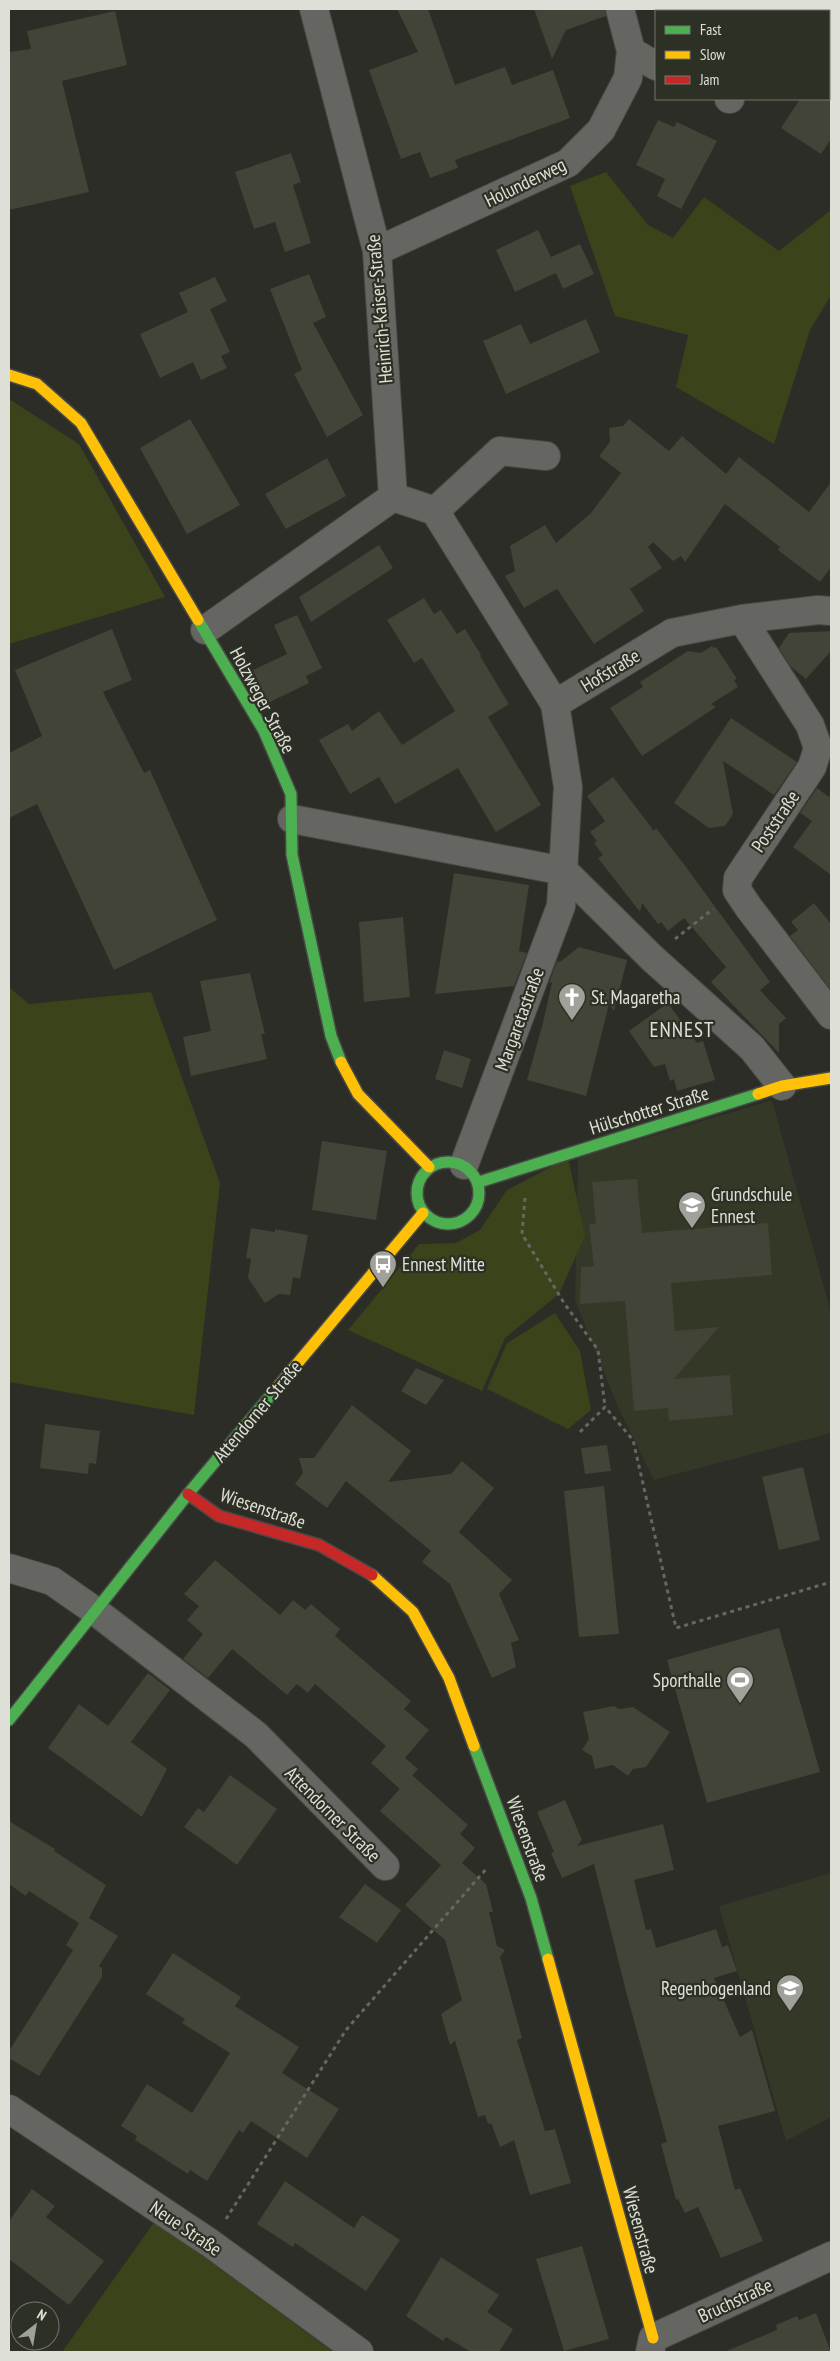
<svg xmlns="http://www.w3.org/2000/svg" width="840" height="2361" font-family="'PT Sans Narrow',sans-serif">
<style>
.built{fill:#343827}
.green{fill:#3a4319}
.building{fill:#414436}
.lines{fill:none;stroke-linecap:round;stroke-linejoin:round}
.street-casing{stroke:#484945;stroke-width:30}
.fast-casing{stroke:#484945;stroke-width:14}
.slow-casing{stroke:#484945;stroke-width:14}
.jam-casing{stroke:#484945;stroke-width:14}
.path{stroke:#666762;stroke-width:3;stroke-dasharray:4 4;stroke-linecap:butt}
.street{stroke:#656662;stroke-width:28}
.fast{stroke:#4caf50;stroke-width:11}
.slow{stroke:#ffc107;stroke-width:11}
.jam{stroke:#c62828;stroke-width:11}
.labels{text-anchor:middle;stroke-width:4.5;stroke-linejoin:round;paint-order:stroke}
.street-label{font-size:19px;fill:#dee0d8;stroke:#2d3024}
.poi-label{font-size:19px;fill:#dee0d8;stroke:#2d3024;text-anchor:start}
.quarter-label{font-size:21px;letter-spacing:1px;fill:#dee0d8;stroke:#2d3024}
</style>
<rect width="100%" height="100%" fill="#2c2d27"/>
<path class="built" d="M772,1100L831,1313V1433L654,1480L618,1407L575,1300L578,1158Z
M831,1873V2117L786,2141L719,1906Z"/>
<path class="green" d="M606,172L648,225L673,238L704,197L779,251L831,210V295L810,330L774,444L676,387L688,335L615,316L570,186Z
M9,399L79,444L165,597L9,644Z
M9,987L29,1004L151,992L220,1183L194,1415L9,1382Z
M568,1158L585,1236L559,1294L505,1338L482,1391L348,1330L419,1244L456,1243L480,1230L507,1190Z
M555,1313L580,1351L591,1410L568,1429L487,1389L507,1343Z
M155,2221L333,2352H62Z"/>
<path class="building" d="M397,9H428L455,85L505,67L512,85L553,70L570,118L455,160L458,168L430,178L420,152L401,159L369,70L418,52Z
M534,9H605L606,16L566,30L552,59Z
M115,11L127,65L62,81L89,192L9,210V52L31,49L27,31Z
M800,99H831V139L821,154L781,128Z
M658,120L674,127L677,122L717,141L681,209L657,196L665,179L636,165Z
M291,153L301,182L293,185L311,243L285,252L275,222L254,229L235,172Z
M538,230L551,257L580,244L594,274L563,289L556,273L515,292L496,250Z
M309,274L326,317L313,323L363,415L327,437L294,374L302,370L270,289Z
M215,277L227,301L210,309L230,352L221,356L227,368L201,380L193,362L160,378L140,334L188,312L179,293Z
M586,319L600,352L506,394L483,341L521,324L530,344Z
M190,419L240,505L187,534L140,448Z
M629,419L669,451L682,436L726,474L739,457L809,512L831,482V567L820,582L778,550L780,547L725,504L685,562L681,556L673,561L653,542L648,547L662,568L630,589L644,611L594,644L557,589L524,608L505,576L515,571L510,546L545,525L556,543L591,513L621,473L599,456L610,442L609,428L623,426Z
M327,458L346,496L286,529L265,494Z
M379,545L393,568L311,622L299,597Z
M424,598L434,614L441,610L457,634L465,629L481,655L480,656L509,704L488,717L541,805L496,832L458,768L395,804L379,777L350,794L319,740L348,724L352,731L379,711L402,745L455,711L422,658L414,663L387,620Z
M297,615L322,668L306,676L309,683L268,703L253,670L287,654L274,625Z
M112,629L132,680L103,692L144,773L150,770L217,920L114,970L37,804L9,818V753L42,736L15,670Z
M831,631V651L806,679L790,666L779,648L789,633Z
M712,646L714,648L716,647L737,679L734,680L738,687L711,704L716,707L642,756L610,708L643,687L640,682L688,651L701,653Z
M731,718L797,762L774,795L723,761L733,814L725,826L709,828L674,803Z
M613,777L654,831L656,828L686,867L770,982L760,990L786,1018L779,1024V1053L711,982L726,967L684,918L668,931L661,922L658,924L642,903L640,912L598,858L603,855L594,843L597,841L590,832L605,821L587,796Z
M817,788L829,797L831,794V875L793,847L812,821L800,813Z
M454,873L529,885L519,951L527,953L514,986L435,994Z
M814,903L831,924V990L790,936L798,930L791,922Z
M403,917L410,997L364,1002L359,922Z
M579,947L627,960L614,1011L609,1004L586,1096L527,1080L543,1023L552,982L549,983L557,961L560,962Z
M250,973L265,1034H261L267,1059L191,1076L183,1037L211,1031L200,981Z
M668,1003L697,1043L703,1041L715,1080L677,1091L674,1079L670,1081L665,1064L654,1067L629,1031Z
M444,1050L471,1059L462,1088L435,1079Z
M322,1141L387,1151L376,1220L312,1210Z
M637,1179L642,1233L768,1223L772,1275L671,1283L675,1331L719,1327L674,1379L730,1375L733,1415L669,1421L668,1408L634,1411L625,1301L580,1304L581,1267L594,1266L589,1224H596L592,1182Z
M251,1228L275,1232V1229L308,1235L300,1279L293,1277L290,1295L279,1294L265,1303L248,1278L251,1259L246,1258Z
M416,1368L444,1380L426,1405L401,1391Z
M352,1405L411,1451L388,1482L451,1474L462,1461L494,1488L459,1532L512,1580L499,1594L519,1640L511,1643L516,1667L492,1678L450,1584L422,1562L431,1551L346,1481L327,1508L295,1484L303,1473L299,1458H314Z
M45,1424L100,1431L96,1464L89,1463L88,1474L40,1468Z
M607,1445L611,1471L585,1474L581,1448Z
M803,1467L820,1540L779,1550L762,1477Z
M604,1486L619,1634L579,1637L564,1491Z
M215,1560L280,1615L293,1600L305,1610L311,1604L340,1629L335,1636L411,1701L404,1709L429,1730L405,1758L418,1769L400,1789L371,1763L386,1746L315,1684L308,1693L297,1684L287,1695L232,1649L208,1678L183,1659L203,1634L187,1620L199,1606L184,1594Z
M779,1628L820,1772L707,1803L667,1660Z
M148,1673L170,1690L131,1742L167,1769L142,1817L48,1748L79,1704L108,1726Z
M614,1706L619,1709L633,1707L670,1732L646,1767L633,1769L628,1776L613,1765L595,1769L592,1756L582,1750L589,1739L583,1712Z
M230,1775L277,1809L237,1865L184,1827L198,1808L204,1812Z
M412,1775L468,1825L460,1834L475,1848L462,1863L486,1884L493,1912H489L497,1946L505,1950L500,1957L522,2038L517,2040L545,2131L555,2129L571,2183L530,2195L514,2140L500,2147L491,2123L488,2124L485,2115L478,2117L455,2041L450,2045L441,2014L462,2000L445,1940L405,1905L441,1865L380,1811Z
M565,1800L582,1840L577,1846L663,1824L674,1870L634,1880L646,1930L651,1929L656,1948L716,1929L722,1947L728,1945L737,1971L714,1978L740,2037L752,2030L775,2111L718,2126L735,2190L740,2188L763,2241L721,2258L698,2207L685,2213L678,2199L676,2200L661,2144L667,2142L627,1995L594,1864L562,1878L551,1853L554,1852L537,1812Z
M9,1821L55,1849L54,1851L106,1885L89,1918L118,1936L99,1966L102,1968V1977L39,2076L9,2058V2051L73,1950L66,1945L79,1923L29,1891L26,1896L9,1884Z
M365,1884L401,1910L377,1943L339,1917Z
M173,1953L241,1997L235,2006L299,2047L282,2073L339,2109L307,2158L251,2121L243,2133L239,2130L207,2181L190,2170L188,2174L135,2140L137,2136L121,2126L147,2084L192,2113L230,2053L182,2023L185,2019L146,1994Z
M285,2181L354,2228L362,2215L400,2240L366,2291L295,2243L293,2247L257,2224Z
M32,2189L55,2206L46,2217L104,2261L69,2305L9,2259V2221Z
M582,2246L609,2339L564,2351L536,2259Z
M441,2257L499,2295L487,2312L513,2329L499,2352H471L446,2337L443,2341L406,2316Z
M816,2313L831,2352H724L777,2330L776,2325L797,2316L799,2320Z"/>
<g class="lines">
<g class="street-casing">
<path id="street" d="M805,11L806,9
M631,51L656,66
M729,99H730
M377,251L568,163L601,130L628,78L631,51L620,9
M393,497L435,511L555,704L568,787L561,906L464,1165
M435,511L500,451L546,456
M742,619L810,725L818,748L812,767L738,878L737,890L749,908L831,1015
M205,630L393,497L377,251L314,9
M555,704L672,633L742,619L818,610L831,611
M292,819L564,871L652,958L752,1048L782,1086
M9,1568L52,1581L95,1611L256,1735L385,1866
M9,2109L210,2243L359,2352
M650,2352L653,2338L831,2256"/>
</g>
<g class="fast-casing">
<path id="fast" d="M198,620L264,731L291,794L292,855L331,1036L341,1062
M417 1193a31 31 0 1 1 62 0a31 31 0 1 1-62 0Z
M479,1182L758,1094
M9,1720L188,1494L276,1389
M474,1746L531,1898L548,1959"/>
</g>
<g class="slow-casing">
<path id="slow" d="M9,375L37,384L81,423L198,620
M341,1062L358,1094L429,1167
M758,1094L782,1086L831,1078
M276,1389L423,1213
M372,1575L413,1612L449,1678L474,1746
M548,1959L653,2338"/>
</g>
<g class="jam-casing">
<path id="jam" d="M188,1494L219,1516L319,1545L372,1575"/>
</g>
<path class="path" d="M675,939L713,909
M525,1198L522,1234L564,1303L598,1350L605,1407
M580,1432L605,1407L633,1440L676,1628L831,1582
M226,2219L346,2030L487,1868"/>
<use href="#street" class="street"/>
<use href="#fast" class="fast"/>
<use href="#slow" class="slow"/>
<use href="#jam" class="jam"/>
</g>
<defs>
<g id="church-pin" transform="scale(1.4375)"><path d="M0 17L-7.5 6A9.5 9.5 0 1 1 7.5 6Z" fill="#a0a19a" stroke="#2d3024"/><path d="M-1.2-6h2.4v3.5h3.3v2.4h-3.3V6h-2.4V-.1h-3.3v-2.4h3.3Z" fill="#fff"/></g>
<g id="school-pin" transform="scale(1.4375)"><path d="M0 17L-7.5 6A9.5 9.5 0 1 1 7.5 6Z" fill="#a0a19a" stroke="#2d3024"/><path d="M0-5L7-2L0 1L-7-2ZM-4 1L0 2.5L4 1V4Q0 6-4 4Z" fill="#fff"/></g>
<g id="bus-pin" transform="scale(1.4375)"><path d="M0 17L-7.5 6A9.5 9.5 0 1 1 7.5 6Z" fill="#a0a19a" stroke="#2d3024"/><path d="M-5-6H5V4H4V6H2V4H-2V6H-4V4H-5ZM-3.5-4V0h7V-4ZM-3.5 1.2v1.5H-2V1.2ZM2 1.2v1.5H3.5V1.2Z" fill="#fff"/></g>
<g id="stadium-pin" transform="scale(1.4375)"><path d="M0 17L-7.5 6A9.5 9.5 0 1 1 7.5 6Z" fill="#a0a19a" stroke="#2d3024"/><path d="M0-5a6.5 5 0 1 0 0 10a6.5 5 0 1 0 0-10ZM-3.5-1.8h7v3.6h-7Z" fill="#fff"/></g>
</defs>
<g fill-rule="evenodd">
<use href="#church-pin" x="572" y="997"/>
<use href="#school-pin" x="692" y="1205"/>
<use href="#bus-pin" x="383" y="1264"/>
<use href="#stadium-pin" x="740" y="1680"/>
<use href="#school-pin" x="790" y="1988"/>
</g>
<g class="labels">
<g class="street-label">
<text transform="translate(525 182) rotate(-26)" y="7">Holunderweg</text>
<text transform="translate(379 309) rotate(-95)" y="7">Heinrich-Kaiser-Straße</text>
<text transform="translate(610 670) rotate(-31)" y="7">Hofstraße</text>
<text transform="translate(263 700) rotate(62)" y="7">Holzweger Straße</text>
<text transform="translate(775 821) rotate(-56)" y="7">Poststraße</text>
<text transform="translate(519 1019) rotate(-70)" y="7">Margaretastraße</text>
<text transform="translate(649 1110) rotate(-17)" y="7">Hülschotter Straße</text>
<text transform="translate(257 1411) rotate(-50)" y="7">Attendorner Straße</text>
<text transform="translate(263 1508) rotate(19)" y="7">Wiesenstraße</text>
<text transform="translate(333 1814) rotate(45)" y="7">Attendorner Straße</text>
<text transform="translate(528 1839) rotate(70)" y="7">Wiesenstraße</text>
<text transform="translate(186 2228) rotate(34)" y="7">Neue Straße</text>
<text transform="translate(641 2230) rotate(75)" y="7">Wiesenstraße</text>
<text transform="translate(735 2300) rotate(-25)" y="7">Bruchstraße</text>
</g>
<g class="poi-label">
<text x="591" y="1004">St. Magaretha</text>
<text x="711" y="1201">Grundschule<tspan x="711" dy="22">Ennest</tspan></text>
<text x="402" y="1271">Ennest Mitte</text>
<text x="721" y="1687" text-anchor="end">Sporthalle</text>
<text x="771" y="1995" text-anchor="end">Regenbogenland</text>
</g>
<g class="quarter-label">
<text x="682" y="1037">ENNEST</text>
</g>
</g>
<rect width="840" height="2361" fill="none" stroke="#dee0d8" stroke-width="20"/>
<rect x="655" y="10" width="175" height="90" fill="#2d3024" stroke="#74766c"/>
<rect x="665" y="26" width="25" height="8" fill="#4caf50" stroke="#74766c"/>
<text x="700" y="35" font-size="15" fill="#dee0d8">Fast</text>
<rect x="665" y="51" width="25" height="8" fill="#ffc107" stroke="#74766c"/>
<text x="700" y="60" font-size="15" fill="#dee0d8">Slow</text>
<rect x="665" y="76" width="25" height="8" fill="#c62828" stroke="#74766c"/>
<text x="700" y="85" font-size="15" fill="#dee0d8">Jam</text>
<g transform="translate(35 2326) rotate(31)"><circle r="24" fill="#2d3024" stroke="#74766c"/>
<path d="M0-4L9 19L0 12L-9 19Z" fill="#a0a19a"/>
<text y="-8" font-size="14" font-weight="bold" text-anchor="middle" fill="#dee0d8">N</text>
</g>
</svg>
